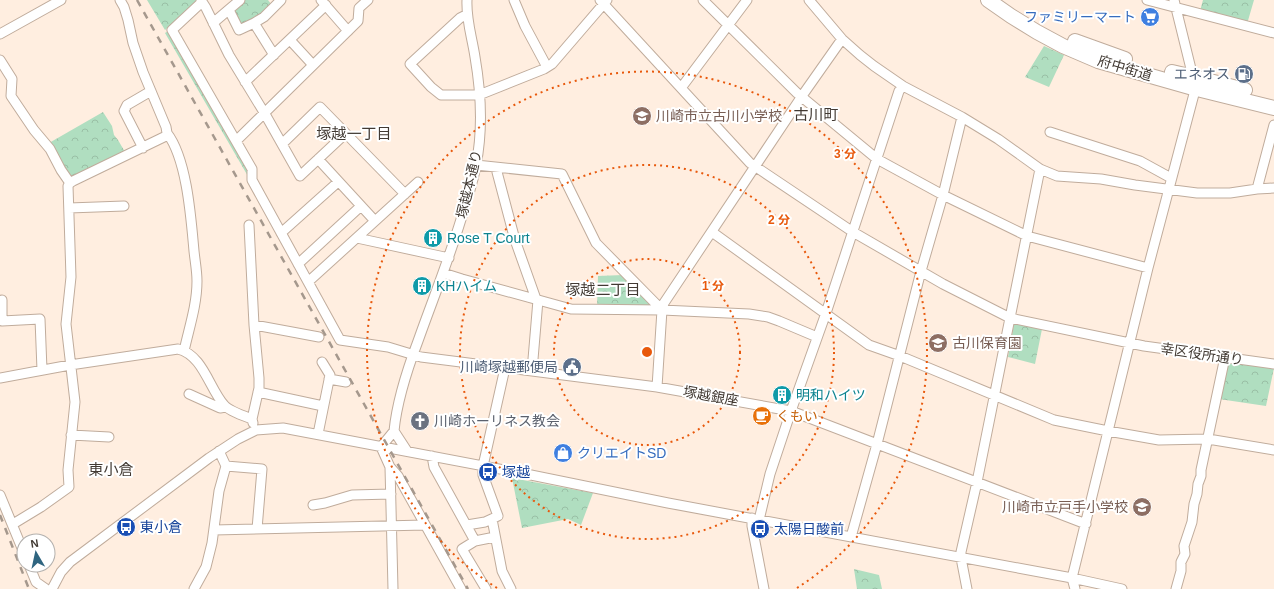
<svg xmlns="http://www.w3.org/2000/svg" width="1274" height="589" font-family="Arial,'Noto Sans JP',sans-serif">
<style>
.park{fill:url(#park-crowns)}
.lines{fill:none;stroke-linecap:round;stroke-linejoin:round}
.minor-casing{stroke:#c0ac9c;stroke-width:11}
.highway-casing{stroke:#c0ac9c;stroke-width:16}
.minor{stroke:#fff;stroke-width:9}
.highway{stroke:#fff;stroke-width:14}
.rail{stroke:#a5988d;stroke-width:2.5;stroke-dasharray:7 7;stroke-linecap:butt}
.ring{fill:none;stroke:#e8590c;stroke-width:2;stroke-dasharray:2 4}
.labels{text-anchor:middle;stroke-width:4;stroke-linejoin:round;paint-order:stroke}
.shop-label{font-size:14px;fill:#366cbe;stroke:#fff;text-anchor:end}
.street-label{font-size:14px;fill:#423a33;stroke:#fff}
.service-label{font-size:14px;fill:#4e5e75;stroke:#fff;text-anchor:end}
.education-label{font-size:14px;fill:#785e54;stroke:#fff;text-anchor:start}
.culture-label{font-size:14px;fill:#0d838f;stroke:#fff;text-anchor:start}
.food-label{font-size:14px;fill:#c56008;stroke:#fff;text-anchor:start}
.worship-label{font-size:14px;fill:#5b616d;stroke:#fff;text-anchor:start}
.transit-label{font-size:14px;fill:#164399;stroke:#fff;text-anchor:start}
.neighbourhood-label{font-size:15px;fill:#423a33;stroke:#fff}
.centre{fill:#e8590c;stroke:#fff;stroke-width:2}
.ring-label{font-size:12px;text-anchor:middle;font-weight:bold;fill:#e8590c;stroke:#fff;stroke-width:4;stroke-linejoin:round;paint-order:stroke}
</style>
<defs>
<pattern id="park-crowns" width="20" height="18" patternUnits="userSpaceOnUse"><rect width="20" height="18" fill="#b0dec0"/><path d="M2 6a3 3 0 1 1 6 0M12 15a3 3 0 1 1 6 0" fill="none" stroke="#99bfa5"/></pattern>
</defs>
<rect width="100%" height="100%" fill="#ffeee0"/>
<path class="park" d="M147,0H196L195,4L165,30Z
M244,0H268L271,4L261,15L241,25L233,10Z
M1203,0H1254L1247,24L1200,11Z
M168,31L247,167L249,178L165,33Z
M1044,46L1064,55L1049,87L1025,77Z
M103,112L112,126L114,135L118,140L125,152L70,178L49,143Z
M623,275L657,308L597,307L598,276Z
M1014,324L1042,329L1035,364L1008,357Z
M1227,362L1274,368L1266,406L1219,399Z
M512,478L593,493L581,525L568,519L522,528Z
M854,569L879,575L882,589H857Z"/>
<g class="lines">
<g class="minor-casing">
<path id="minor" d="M201,0L206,8L229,55L265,114L300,176L345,134
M321,0L348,31
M514,0L525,26L547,67
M600,0L750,163L853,232L943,284L1010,318L1144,346L1274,364
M703,0L797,93L877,159L943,195L1027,236L1148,268
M809,0L842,39L860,55L874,66L903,86L962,117L998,139L1040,169L1057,176L1101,179L1135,185L1197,193H1230L1257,189L1274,188
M1147,0L1274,33
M202,2L172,30L252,169V180L340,340L388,347L421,357L657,387L791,411L1086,524
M229,10L239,30L254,23
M466,15L460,18L410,64L431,87L441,95H479L544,69L552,64L607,0
M213,23L240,0
M0,34L61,0
M290,40L313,65
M274,55L254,23L264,17L281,0
M0,60L12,79L11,96L34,130L50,149L61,170L70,183
M245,82L326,5
M681,88L747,0
M1050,132L1140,161L1171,178
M167,133C187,159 191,218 194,251C195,261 197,271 197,281C197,305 189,328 184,351
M236,141L358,21L359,8L368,0
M282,144L320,107L405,194
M143,148L124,111L127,105L151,91
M318,159L375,221
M476,165L562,174L596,243L662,310L749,314L768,317L779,321L817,337
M497,168V172L515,240L536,299
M1257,189L1274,125
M69,208L124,206
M249,225L254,325L259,378V388L252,419L253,423
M712,232L869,345L900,356L1054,420L1108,431L1159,440L1208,439L1274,450
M281,233L338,182
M357,238L449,258
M298,264L361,206
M443,273L462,279L571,309L662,310
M308,282L418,182
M2,300V321L40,319L42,370
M254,325L319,337
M532,371L538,300
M0,378L70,365L178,349C203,355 209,388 224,405C229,411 244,416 252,419
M329,379L346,382
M657,387L662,310L664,303L804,93L842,39
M258,392L323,406
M189,394L220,408L226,407
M318,434L330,375L322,362
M71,435L109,437
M407,451L394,431C397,400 407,370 418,341C434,296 452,252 465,206C469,193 474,179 476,165C483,130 481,92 475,57C472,37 466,20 467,0
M432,456L434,467L475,541L462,549L486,589
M226,466L262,469L257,529
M390,467L398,476L461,589
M0,495L24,553
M313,505L325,503L352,495L391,494
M752,518V526L764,589
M492,519L502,571L511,589
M759,520L770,474L791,411L826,313L899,91L903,86
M13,524L41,507L69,487L68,470L75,402L66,324L71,277L68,186L70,183L73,181L166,136L167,133L166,127L143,72L133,43L128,20L124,7L120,0
M467,525L485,522L498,516L483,475V466L505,368
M214,530L425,525
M851,537L877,444L921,271L943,195L962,117
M475,541L495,537
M29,565L36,582L46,589
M52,589L61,572L70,562L209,458L238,439L256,430L283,428L531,475L668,503L1072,578L1122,589
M194,589L206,567L212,543L219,491L226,466L219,451
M393,589L390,467L381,447L394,431
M967,589L961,558V552L977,482L1040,169
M1075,589L1072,578L1148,268L1194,94L1193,77L1174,0
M1176,589L1181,571V562L1185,554L1184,546L1192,522L1194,504L1197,494L1198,484L1201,476V470L1225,357"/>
</g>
<g class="highway-casing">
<path id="highway" d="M988,0L1011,16L1037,32L1063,46L1098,61L1193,88L1274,108
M1075,41L1125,59
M1172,72L1206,80L1245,90"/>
</g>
<use href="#minor" class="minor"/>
<use href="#highway" class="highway"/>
<path class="rail" d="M137,0L468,589
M0,515L29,589"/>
</g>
<g class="ring">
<circle cx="647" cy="352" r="93"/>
<circle cx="647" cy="352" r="187"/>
<path d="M497 588A280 280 0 1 1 797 588"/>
</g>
<defs>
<g id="supermarket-disc" transform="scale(1)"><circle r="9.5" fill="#3f7fe0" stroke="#fff"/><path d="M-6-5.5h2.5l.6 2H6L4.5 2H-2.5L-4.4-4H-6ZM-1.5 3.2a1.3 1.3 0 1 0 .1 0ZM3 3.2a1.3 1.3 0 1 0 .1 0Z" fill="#fff"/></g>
<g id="fuel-disc" transform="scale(1)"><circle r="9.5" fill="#5c6f8a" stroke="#fff"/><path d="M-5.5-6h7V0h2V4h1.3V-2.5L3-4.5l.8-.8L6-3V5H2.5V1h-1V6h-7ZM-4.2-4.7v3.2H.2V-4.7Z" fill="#fff"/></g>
<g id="school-disc" transform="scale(1)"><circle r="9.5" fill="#8d6e63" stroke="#fff"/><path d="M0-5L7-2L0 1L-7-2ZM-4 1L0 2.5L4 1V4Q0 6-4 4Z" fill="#fff"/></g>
<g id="building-disc" transform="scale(1)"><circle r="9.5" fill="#0f9aa8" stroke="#fff"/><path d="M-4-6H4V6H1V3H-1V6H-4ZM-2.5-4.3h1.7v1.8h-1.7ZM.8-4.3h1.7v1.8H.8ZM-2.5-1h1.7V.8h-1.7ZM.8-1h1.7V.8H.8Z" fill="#fff"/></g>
<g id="civic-disc" transform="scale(1)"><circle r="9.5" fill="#5c6f8a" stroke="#fff"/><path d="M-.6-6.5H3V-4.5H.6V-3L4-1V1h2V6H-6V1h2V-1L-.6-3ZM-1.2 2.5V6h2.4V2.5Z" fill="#fff"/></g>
<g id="cafe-disc" transform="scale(1)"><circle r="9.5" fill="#e8710a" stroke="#fff"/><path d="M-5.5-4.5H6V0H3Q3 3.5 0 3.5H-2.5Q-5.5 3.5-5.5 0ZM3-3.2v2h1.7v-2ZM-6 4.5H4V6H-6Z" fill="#fff"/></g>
<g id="church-disc" transform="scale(1)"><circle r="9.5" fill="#6b7280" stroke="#fff"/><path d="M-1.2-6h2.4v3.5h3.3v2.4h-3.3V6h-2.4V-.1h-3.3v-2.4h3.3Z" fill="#fff"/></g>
<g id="shop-disc" transform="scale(1)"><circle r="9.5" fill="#3f7fe0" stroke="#fff"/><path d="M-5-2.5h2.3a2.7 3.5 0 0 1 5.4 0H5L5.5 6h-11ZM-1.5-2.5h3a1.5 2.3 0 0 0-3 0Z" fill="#fff"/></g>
<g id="bus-disc" transform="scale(1)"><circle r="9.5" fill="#1a4fb4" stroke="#fff"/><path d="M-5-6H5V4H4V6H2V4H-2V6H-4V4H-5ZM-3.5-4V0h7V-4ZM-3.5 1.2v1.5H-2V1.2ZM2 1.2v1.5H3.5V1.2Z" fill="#fff"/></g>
</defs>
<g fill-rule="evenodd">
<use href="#supermarket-disc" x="1150" y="17"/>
<use href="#fuel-disc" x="1244" y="74"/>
<use href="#school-disc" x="642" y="116"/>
<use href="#building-disc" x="433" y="238"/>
<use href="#building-disc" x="422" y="286"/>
<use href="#school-disc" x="938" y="343"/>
<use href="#civic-disc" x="572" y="367"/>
<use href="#building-disc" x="782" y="395"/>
<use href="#cafe-disc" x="762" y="416"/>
<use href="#church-disc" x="420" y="421"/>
<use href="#shop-disc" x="563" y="453"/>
<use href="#bus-disc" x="488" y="472"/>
<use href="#school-disc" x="1142" y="507"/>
<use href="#bus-disc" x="126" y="527"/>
<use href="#bus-disc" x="760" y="529"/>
</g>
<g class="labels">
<g class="shop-label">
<text x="1136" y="22">ファミリーマート</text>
<text x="577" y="458" text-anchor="start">クリエイトSD</text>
</g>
<g class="street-label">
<text transform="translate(1125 68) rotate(17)" y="5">府中街道</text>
<text transform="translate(469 184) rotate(-77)" y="5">塚越本通り</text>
<text transform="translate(1202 354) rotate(8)" y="5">幸区役所通り</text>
<text transform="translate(711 396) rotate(10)" y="5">塚越銀座</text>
</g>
<g class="service-label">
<text x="1230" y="79">エネオス</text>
<text x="558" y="372">川崎塚越郵便局</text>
</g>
<g class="education-label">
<text x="656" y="121">川崎市立古川小学校</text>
<text x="952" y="348">古川保育園</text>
<text x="1128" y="512" text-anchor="end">川崎市立戸手小学校</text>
</g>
<g class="culture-label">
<text x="447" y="243">Rose T Court</text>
<text x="436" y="291">KHハイム</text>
<text x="796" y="400">明和ハイツ</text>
</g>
<g class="food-label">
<text x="776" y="421">くもい</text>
</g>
<g class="worship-label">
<text x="434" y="426">川崎ホーリネス教会</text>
</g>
<g class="transit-label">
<text x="502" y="477">塚越</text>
<text x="140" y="532">東小倉</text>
<text x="774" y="534">太陽日酸前</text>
</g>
<g class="neighbourhood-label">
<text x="816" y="120">古川町</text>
<text x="354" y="139">塚越一丁目</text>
<text x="603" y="295">塚越二丁目</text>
<text x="111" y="475">東小倉</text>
</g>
</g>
<circle cx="647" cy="352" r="6" class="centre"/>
<g class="ring-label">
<text x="845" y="158">3 分</text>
<text x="779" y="224">2 分</text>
<text x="713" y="290">1 分</text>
</g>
<g transform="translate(36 553) rotate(351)"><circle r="19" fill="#ffffff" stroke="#b3b0ad"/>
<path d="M0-3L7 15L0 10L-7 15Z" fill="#2f6580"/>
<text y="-6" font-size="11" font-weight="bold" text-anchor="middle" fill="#423a33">N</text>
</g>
</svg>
